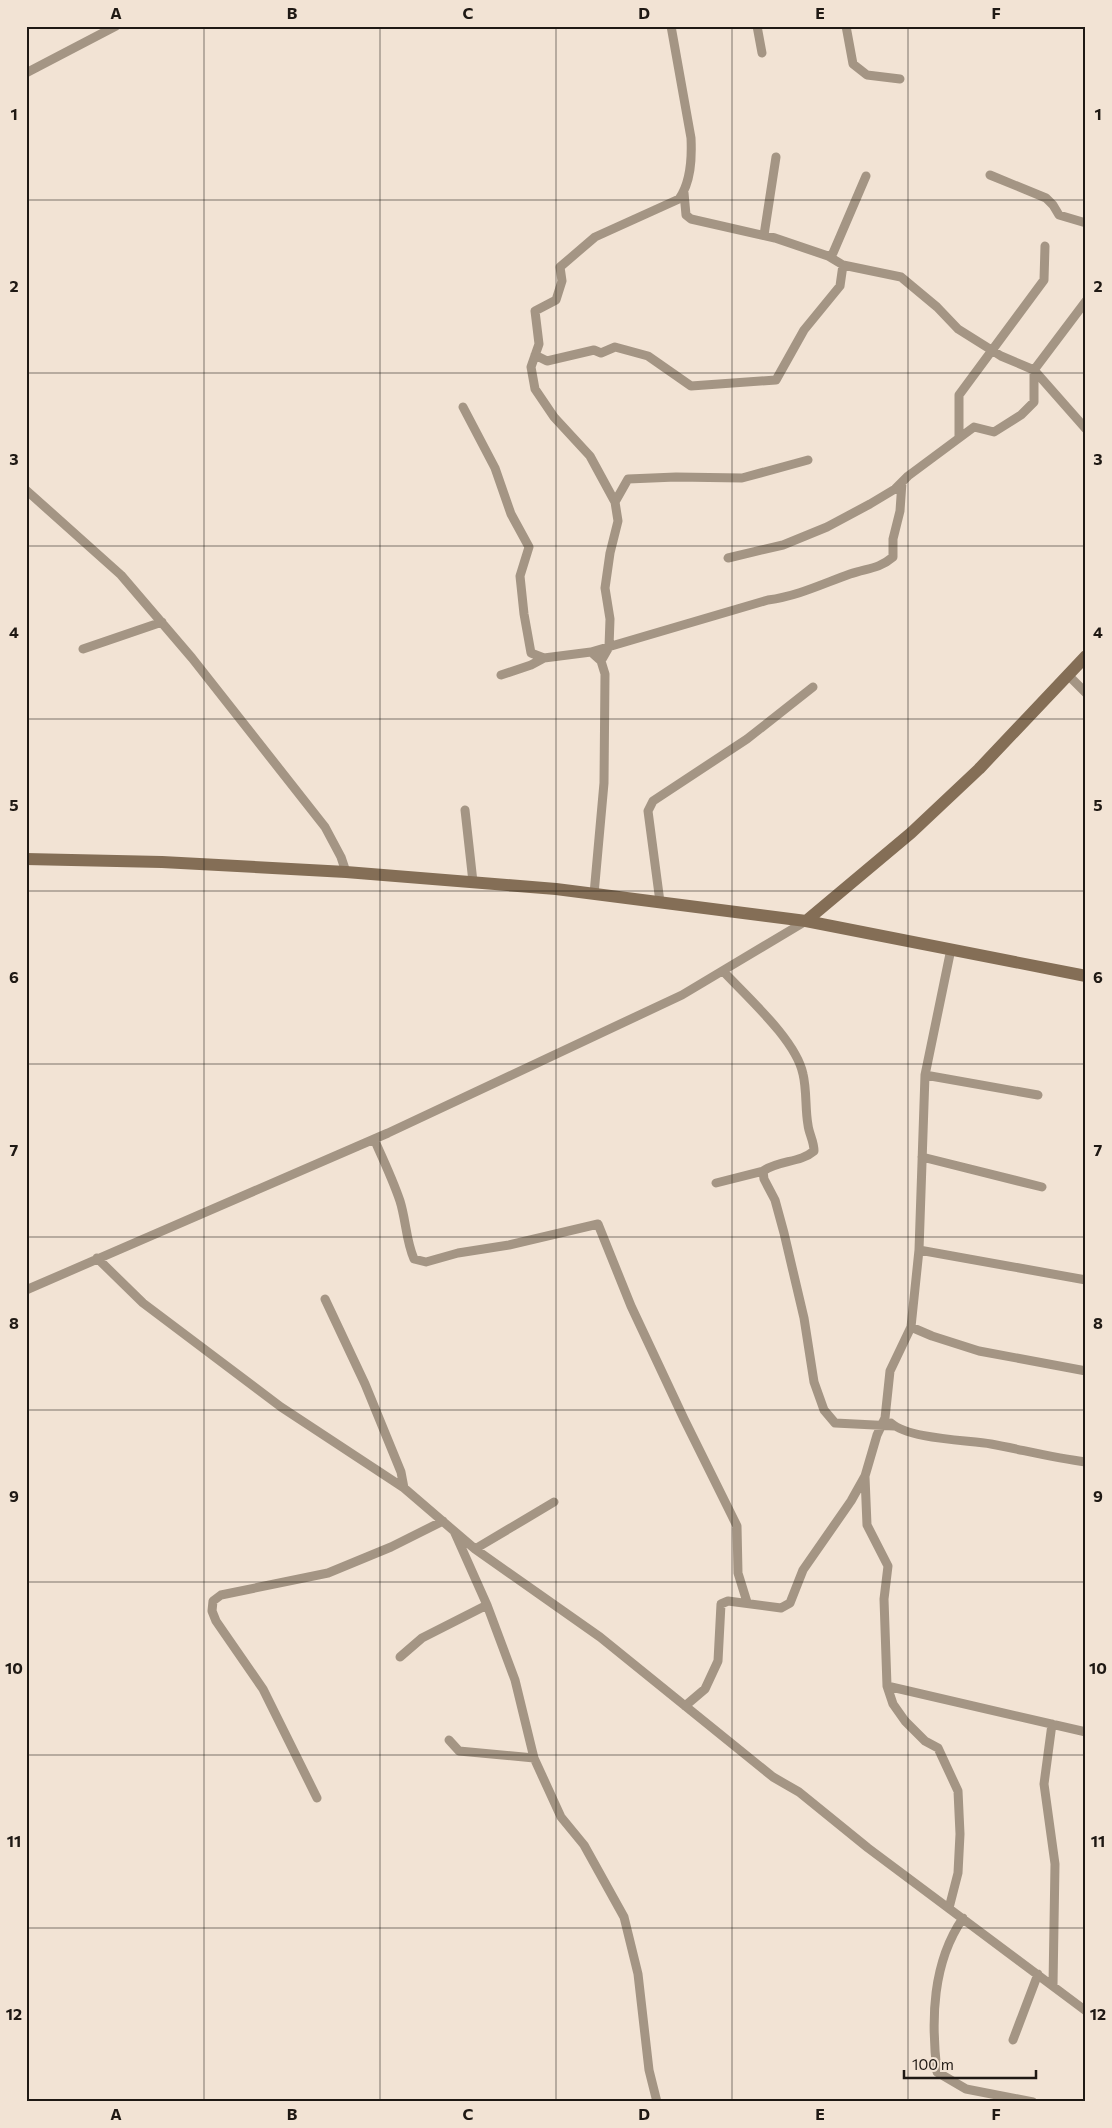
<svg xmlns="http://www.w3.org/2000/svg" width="1112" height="2128" font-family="Commissioner,sans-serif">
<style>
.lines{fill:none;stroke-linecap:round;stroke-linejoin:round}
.street{stroke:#a49584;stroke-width:9}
.secondary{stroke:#846e56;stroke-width:12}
.grid{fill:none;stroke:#1f1914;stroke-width:1;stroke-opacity:0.55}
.neatline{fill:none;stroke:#1f1914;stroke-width:2}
.grid-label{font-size:16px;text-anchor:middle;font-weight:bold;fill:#1f1914}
</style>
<rect width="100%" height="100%" fill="#f2e3d4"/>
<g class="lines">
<path class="street" d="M757,26L762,53
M846,26L853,64L867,75L900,79
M26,73L116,26
M990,175L1046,198L1053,205L1059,215L1086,223
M684,193L686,215L691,219L775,238L828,256L833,253L866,176
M764,235L776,157
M828,256L843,265L901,277L937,307L958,329L1001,356L1034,370L1086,429
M535,355L547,361L594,350L601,353L615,347L648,356L691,386L776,380L804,330L840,286L843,265
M463,407L495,468L511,514L529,547L520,576L524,614L531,653L544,658L591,652L601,661L605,674L604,783L594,894
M959,438V395L1044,280L1045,246
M26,490L121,575L192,658L325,827L341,857L346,872
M615,502L628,479L676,477L742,478L808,460
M728,558L783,545L827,527L870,504L895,489L908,476L974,427L994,432L1021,415L1034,402V370L1086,301
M83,649L162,622
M591,652L768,600C798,596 822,584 850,574C867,568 879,569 893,557V539L900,511L902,482
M601,661L609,647L610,619L605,588L610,553L618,521L615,502L590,456L554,417L535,389L531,367L539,344L535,311L556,300L562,281L560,267L595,237L679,199C691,182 692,159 691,138L671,26
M501,675L531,665L544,658
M1068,675L1086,693
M465,810L473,882
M660,902L648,811L653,801L747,739L813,687
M723,971C747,997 796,1040 803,1074C807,1091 805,1109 808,1125C809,1134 814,1141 814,1151C800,1163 779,1160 763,1171L764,1179L775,1200L784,1233L804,1318L814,1382L824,1410L835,1423L894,1426
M925,1075L1038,1095
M374,1139C383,1159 393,1180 400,1201C406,1220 406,1241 414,1259L426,1262L458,1253L509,1245L598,1224L631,1306L684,1419L737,1526L738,1573L747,1602
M922,1157L1042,1187
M716,1183L763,1171
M919,1250L1086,1280
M97,1258L143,1303L281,1407L404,1488L475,1549L600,1637L773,1777L799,1792L868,1848L1086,2011
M26,1290L388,1133L682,995L806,921
M325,1299L365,1384L401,1472L404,1488
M911,1327L932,1336L979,1351L1086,1371
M891,1423C909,1439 966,1440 991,1444C1023,1450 1054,1458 1086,1462
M865,1477L867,1525L888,1566L884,1599L887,1686L893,1704L905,1721L925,1741L938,1748L958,1791L960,1834L958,1873L949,1908
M454,1531L487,1605L515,1680L534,1758L561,1817L584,1845L624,1917L638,1974L649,2070L657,2102
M475,1549L554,1502
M400,1657L422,1638L487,1605
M887,1686L1086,1732
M685,1706L705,1689L718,1661L721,1604L728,1601L781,1608L790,1603L803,1570L851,1501L865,1476L877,1435L885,1418L890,1371L911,1327L919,1250L925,1075L951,949
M1052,1724L1044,1784L1055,1864L1053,1985
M449,1740L459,1751L534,1758
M317,1798L263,1689L216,1621L212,1611L213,1601L221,1595L328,1573L391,1547L443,1521
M963,1918C932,1963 931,2020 937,2072L966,2089L1033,2102
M1013,2040L1038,1974"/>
<path class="secondary" d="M26,859L162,862L346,872L556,889L806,921L1086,976
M806,921L911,833L979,769L1086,656"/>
</g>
<path class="grid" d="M204,26V2102M380,26V2102M556,26V2102M732,26V2102M908,26V2102M26,200H1086M26,373H1086M26,546H1086M26,719H1086M26,891H1086M26,1064H1086M26,1237H1086M26,1410H1086M26,1582H1086M26,1755H1086M26,1928H1086"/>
<rect width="1112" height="2128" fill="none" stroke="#f2e3d4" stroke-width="55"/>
<path d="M904 2070v8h132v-8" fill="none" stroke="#1f1914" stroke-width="2.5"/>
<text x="912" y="2070" font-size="15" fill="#1f1914" stroke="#f2e3d4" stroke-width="4" paint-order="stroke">100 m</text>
<rect x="28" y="28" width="1056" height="2072" class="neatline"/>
<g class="grid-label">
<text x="116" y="19">A</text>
<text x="292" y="19">B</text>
<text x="468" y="19">C</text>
<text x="644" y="19">D</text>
<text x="820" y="19">E</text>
<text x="996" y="19">F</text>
<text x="14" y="120">1</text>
<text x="1098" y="120">1</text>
<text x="14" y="292">2</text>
<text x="1098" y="292">2</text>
<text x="14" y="465">3</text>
<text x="1098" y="465">3</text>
<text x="14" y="638">4</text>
<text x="1098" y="638">4</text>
<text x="14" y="811">5</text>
<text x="1098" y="811">5</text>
<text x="14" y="983">6</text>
<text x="1098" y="983">6</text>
<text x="14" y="1156">7</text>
<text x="1098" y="1156">7</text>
<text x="14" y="1329">8</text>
<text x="1098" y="1329">8</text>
<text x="14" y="1502">9</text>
<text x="1098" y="1502">9</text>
<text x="14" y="1674">10</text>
<text x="1098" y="1674">10</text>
<text x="14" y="1847">11</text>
<text x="1098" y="1847">11</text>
<text x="14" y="2020">12</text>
<text x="1098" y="2020">12</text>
<text x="116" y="2120">A</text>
<text x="292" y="2120">B</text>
<text x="468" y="2120">C</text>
<text x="644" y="2120">D</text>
<text x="820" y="2120">E</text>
<text x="996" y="2120">F</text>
</g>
</svg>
